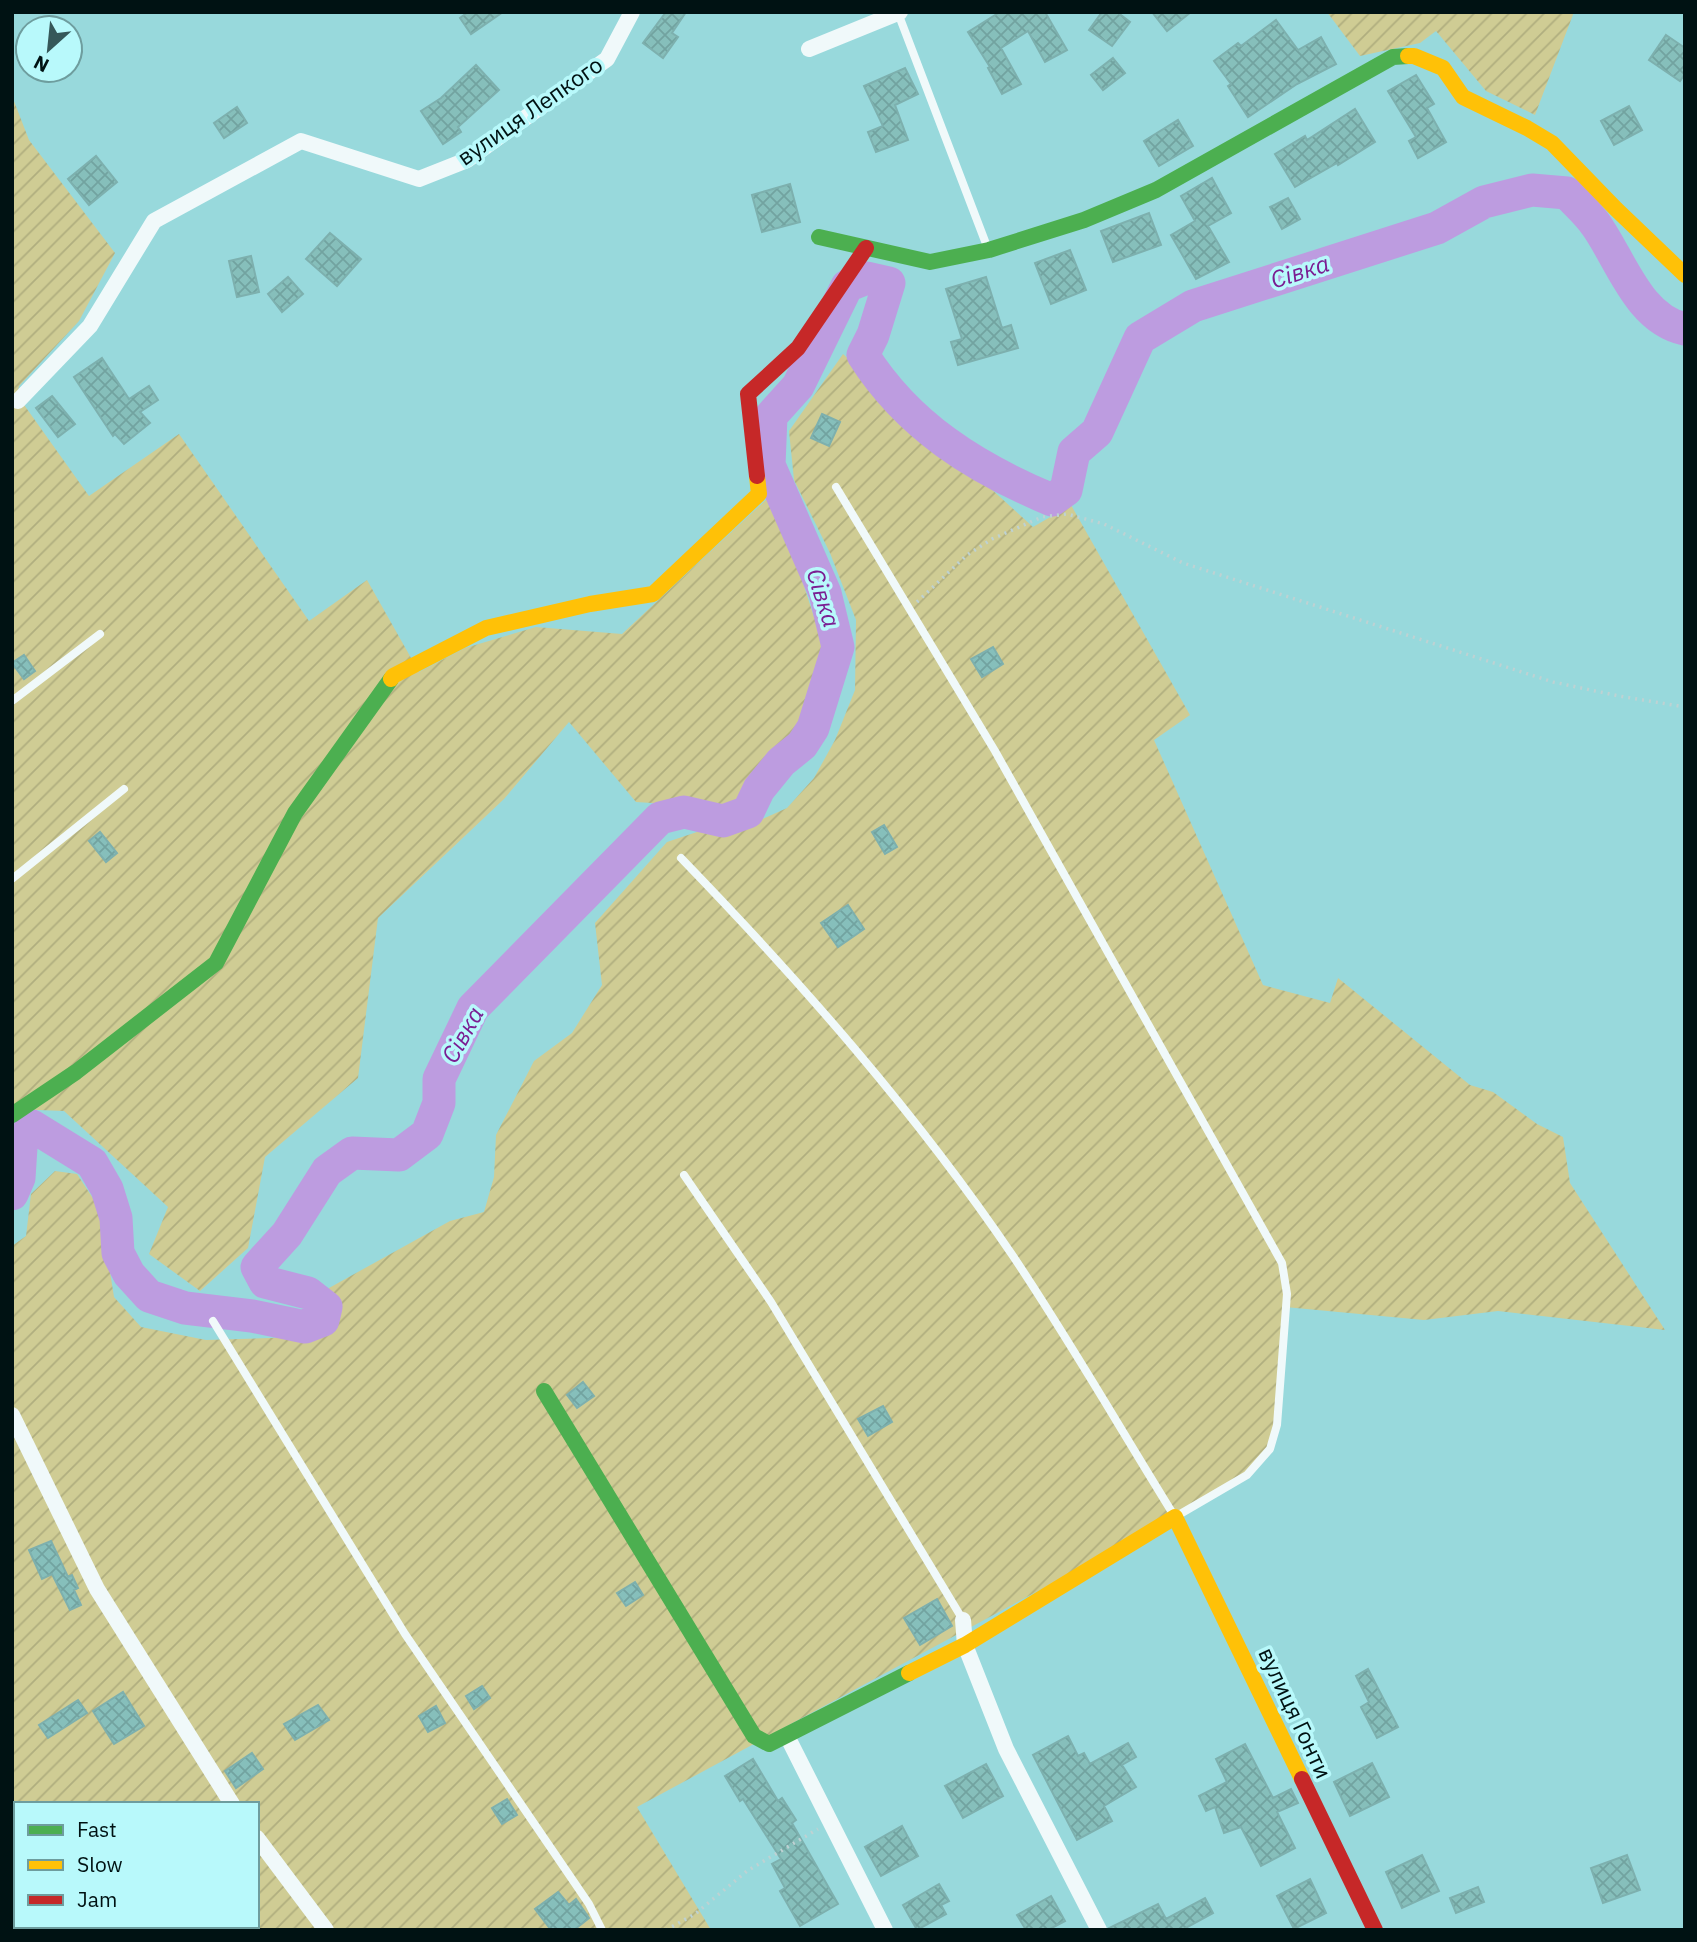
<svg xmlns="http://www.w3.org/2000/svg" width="1697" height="1942" font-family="'IBM Plex Sans',sans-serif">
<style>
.garden{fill:url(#garden-furrows);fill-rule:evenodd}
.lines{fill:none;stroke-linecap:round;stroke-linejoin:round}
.river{stroke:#bd9ce0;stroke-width:33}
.building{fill:url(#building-cross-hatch);stroke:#7db0ae;stroke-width:2}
.path{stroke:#bed2d3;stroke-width:3.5;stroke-dasharray:2 5;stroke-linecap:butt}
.lane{stroke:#f0f9fa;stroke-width:8}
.street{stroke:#f0f9fa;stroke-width:16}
.fast{stroke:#4caf50;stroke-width:16}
.slow{stroke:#ffc107;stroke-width:16}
.jam{stroke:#c62828;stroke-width:16}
.labels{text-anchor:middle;stroke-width:7;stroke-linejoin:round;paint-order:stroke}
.street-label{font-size:23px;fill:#001213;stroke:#b8f9fb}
.water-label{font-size:24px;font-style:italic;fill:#7b1e92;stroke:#b8f9fb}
</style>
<defs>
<pattern id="garden-furrows" width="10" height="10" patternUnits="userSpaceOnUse" patternTransform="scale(1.75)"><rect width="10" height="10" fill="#cfcc94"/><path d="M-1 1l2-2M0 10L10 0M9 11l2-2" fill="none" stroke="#b0ae7f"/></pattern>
<pattern id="building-cross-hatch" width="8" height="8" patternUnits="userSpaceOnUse" patternTransform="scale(1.75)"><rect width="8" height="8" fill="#86bfbb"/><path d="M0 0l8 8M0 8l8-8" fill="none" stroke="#72a3a0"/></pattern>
</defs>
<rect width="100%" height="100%" fill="#98d9dc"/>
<path class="garden" d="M1327,12H1574L1535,115L1486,91L1436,31L1420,43L1360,56Z
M12,96L29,140L115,253L79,321L19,386L17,395L89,496L179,434L309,621L367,580L419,672L465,648L536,627L622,634L769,497L803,583L826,654L792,740L731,808L636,802L569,722L504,799L378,918L358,1078L265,1157L248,1248L200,1291L149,1254L168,1207L64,1111L12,1109Z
M843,354L1033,527L1071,505L1190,715L1154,740L1263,985L1330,1003L1338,978L1470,1085L1493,1092L1537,1124L1563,1137L1570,1183L1665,1330L1498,1311L1424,1320L1285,1307L1275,1438L1261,1464L1175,1517L637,1807L711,1930H12V1246L26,1236L31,1194L55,1171L77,1174L100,1209L114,1297L141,1327L206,1340L271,1338L318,1335L338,1319L329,1288L450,1221L484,1212L494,1177L496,1135L534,1061L572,1033L602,985L595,923L667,842L697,832L740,829L787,808L814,778L835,740L855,690L856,620L830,553L794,480L789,431ZM16,1804H257V1926H16Z"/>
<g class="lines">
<path class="river" d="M12,1194L19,1178L22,1132L32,1126L92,1163L107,1189L116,1218L118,1253L129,1274L149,1296L185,1308L252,1316L305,1327L323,1320L326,1307L308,1293L265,1282L257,1267L287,1234L327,1171L352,1153L399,1155L427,1134L439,1103V1079L473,1008L660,818L684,812L723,821L748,812L759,789L781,762L802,745L813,728L838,647L825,593L769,465L771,416L798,386L847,286L867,278L889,283L873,335L863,355C908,426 975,468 1052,500L1066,490L1074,452L1097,432L1140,338L1193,306L1437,228L1484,202L1532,190L1567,193C1576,203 1588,213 1596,225C1621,260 1638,319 1685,329"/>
</g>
<path class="building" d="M468,12H503L471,34L460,18Z
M666,12H686L672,33L678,37L663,58L643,43Z
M1000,12H1045L1067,50L1045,62L1028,31L1001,48L1021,84L1002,94L988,68L990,67L968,32Z
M1102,12H1117L1130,22L1112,46L1089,30Z
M1152,12H1191L1167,31Z
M1276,20L1298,50L1321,37L1336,64L1297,84L1248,117L1228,86L1231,84L1214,61L1238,43L1241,46Z
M1666,35L1685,48V74L1680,81L1649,60Z
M1113,58L1125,73L1103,90L1091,75Z
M476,65L499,90L458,127L461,132L443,144L421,111L441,98Z
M905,68L918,94L895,105L908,140L876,152L868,132L883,126L864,86Z
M1416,75L1434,104L1427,108L1446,142L1418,158L1409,141L1416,137L1388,91Z
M1629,106L1642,130L1614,145L1601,121Z
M237,107L247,123L224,138L214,123Z
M1355,109L1375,142L1338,165L1337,163L1295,187L1275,154L1305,136L1307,140Z
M1178,120L1193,146L1159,166L1144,141Z
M96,156L117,182L89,205L68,179Z
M1212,178L1231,213L1208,226L1229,262L1196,279L1171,235L1195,221L1181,196Z
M790,184L800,222L762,232L752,195Z
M1288,198L1300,219L1282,229L1270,207Z
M1149,213L1161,245L1113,262L1101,231Z
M330,233L361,259L337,286L306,259Z
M1070,250L1086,290L1051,304L1035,263Z
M251,256L259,292L237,297L229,261Z
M288,277L303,294L282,312L268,294Z
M986,277L1002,328L1011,325L1018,348L958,365L951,342L962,339L946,289Z
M102,358L129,399L149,386L158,400L140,412L150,423L124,444L115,434L113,436L74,377Z
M52,396L75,424L58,437L36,408Z
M822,414L840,422L829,446L811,438Z
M993,647L1003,664L982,677L971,659Z
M24,655L35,671L24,679L12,663Z
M884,825L897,847L885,854L872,832Z
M100,832L117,853L106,862L89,841Z
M848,905L864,929L838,947L821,923Z
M583,1382L594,1396L577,1408L567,1395Z
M883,1406L892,1422L868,1436L858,1419Z
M51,1541L68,1577L72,1575L78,1588L74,1590L81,1605L70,1610L52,1574L42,1579L29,1550Z
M635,1582L643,1595L626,1606L617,1593Z
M937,1599L952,1626L920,1645L904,1618Z
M1368,1669L1398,1727L1377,1738L1361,1707L1369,1702L1356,1676Z
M482,1686L490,1698L474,1709L466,1696Z
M123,1692L144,1726L114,1744L93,1711Z
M78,1700L87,1713L48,1738L39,1725Z
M318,1705L329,1720L295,1740L284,1724Z
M436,1706L445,1723L428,1732L419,1716Z
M1068,1736L1078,1756L1084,1753L1090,1764L1128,1743L1136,1757L1122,1765L1136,1787L1104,1806L1112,1821L1077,1840L1033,1755Z
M1245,1744L1273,1798L1291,1789L1298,1803L1277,1812L1295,1848L1261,1866L1241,1827L1224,1833L1215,1807L1206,1811L1199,1796L1227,1782L1216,1759Z
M252,1753L263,1769L236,1788L225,1771Z
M753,1759L778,1801L782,1798L796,1820L792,1823L838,1904L800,1926L780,1891L785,1888L772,1864L781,1859L743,1799L740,1801L725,1776Z
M1372,1763L1389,1797L1350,1816L1334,1782Z
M986,1764L1003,1796L963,1818L945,1786Z
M507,1799L517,1815L502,1824L492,1808Z
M902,1826L918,1856L881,1876L865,1847Z
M1422,1855L1439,1891L1402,1908L1386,1872Z
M1627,1855L1640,1890L1603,1903L1591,1868Z
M1310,1879L1326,1913L1294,1929L1277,1896Z
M939,1884L949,1901L941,1905L946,1914L917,1930L903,1905Z
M1478,1887L1484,1902L1456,1913L1450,1898Z
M558,1892L569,1905L576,1899L589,1918L574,1930H551L535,1909Z
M1051,1896L1065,1921L1048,1930H1026L1017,1915Z
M1205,1898L1213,1913L1182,1930H1109V1928L1158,1904L1166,1919Z"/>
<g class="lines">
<path class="path" d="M917,602L967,555L992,539L1042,517L1067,514L1104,524L1183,563L1553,682L1619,696L1685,707
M666,1930L695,1914L747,1871L818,1829"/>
<path class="lane" d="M898,13L988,249
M12,701L100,634
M681,858C801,982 916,1113 1013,1256C1070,1341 1121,1430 1175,1517L1247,1475L1270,1449L1277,1425L1287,1294L1282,1263L995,751L836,487
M12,879L124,789
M684,1175L771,1302L963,1620
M213,1321L405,1634L589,1904L602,1930"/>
<path class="street" d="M809,49L900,12
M18,401L90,326L154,221L301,141L419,179L467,160L607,59L632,12
M12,1415L97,1589L232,1804
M963,1620L965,1645L1006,1749L1099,1930
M787,1736L885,1930
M257,1838L326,1930
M12,1913L16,1918"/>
<path class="fast" d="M819,237L930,262L989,250L1084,220L1156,190L1393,57L1408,56
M12,1115L76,1072L216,963L295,813L391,679
M544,1391L754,1736L769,1744L909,1673"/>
<path class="slow" d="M1408,56H1414L1443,68L1463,97L1527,128L1552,143L1616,209L1685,275
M391,679L393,676L486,628L590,604L653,594L759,494L757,476
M909,1673L965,1645L1175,1517L1302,1779"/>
<path class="jam" d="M757,476L748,394L798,348L866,248
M1302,1779L1375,1930"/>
</g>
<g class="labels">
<g class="street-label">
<text transform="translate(530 111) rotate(-35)" y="8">вулиця Лепкого</text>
<text transform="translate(1295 1713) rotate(65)" y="8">вулиця Гонти</text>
</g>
<g class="water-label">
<text transform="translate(1300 272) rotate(-18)" y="8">Сівка</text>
<text transform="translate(823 598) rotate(72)" y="8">Сівка</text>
<text transform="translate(463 1035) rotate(-61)" y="8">Сівка</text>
</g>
</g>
<rect width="1697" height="1942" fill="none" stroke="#001213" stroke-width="28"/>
<rect x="14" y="1802" width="245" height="126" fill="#b8f9fb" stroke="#6e9d9e" stroke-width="2"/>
<rect x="28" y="1825" width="35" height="10" fill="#4caf50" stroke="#6e9d9e" stroke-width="2"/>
<text x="77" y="1837" font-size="21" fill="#001213">Fast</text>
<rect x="28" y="1860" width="35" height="10" fill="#ffc107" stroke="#6e9d9e" stroke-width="2"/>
<text x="77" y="1872" font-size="21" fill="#001213">Slow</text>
<rect x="28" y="1895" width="35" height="10" fill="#c62828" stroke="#6e9d9e" stroke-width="2"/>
<text x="77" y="1907" font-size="21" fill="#001213">Jam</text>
<g transform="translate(49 49) rotate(207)"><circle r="33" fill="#b8f9fb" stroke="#6e9d9e" stroke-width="2"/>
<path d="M0-5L12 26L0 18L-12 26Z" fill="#355859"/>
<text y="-10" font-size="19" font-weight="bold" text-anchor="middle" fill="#001213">N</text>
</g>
</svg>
